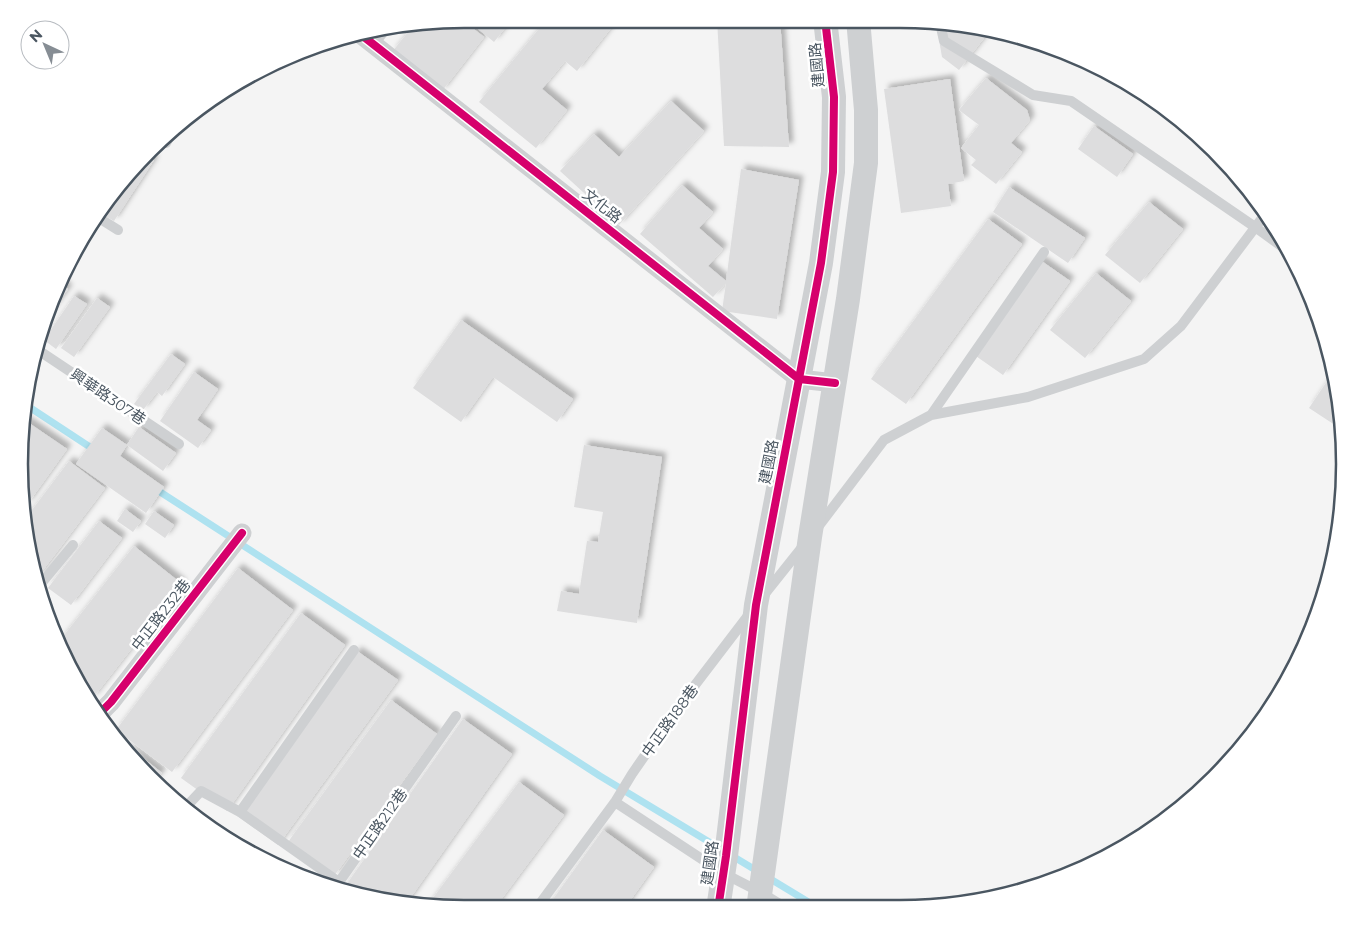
<svg xmlns="http://www.w3.org/2000/svg" width="1363" height="928" font-family="Montserrat,'Noto Sans TC',sans-serif">
<style>
.lines{fill:none;stroke-linecap:round;stroke-linejoin:round}
.stream{stroke:#aee2f0;stroke-width:7}
.building{fill:#ddddde;filter:url(#shadow)}
.service{stroke:#ced0d2;stroke-width:10}
.minor{stroke:#ced0d2;stroke-width:19}
.tertiary{stroke:#ced0d2;stroke-width:24}
.cycleway-casing{stroke:#fff;stroke-width:11}
.cycleway{stroke:#d6006c;stroke-width:8}
.labels{text-anchor:middle;stroke-width:5;stroke-linejoin:round;paint-order:stroke}
.street-label{font-size:15px;fill:#4a5661;stroke:#fff}
.rim{fill:none;stroke:#4a5661;stroke-width:2.5}
</style>
<defs>
<filter id="shadow"><feDropShadow dx="4.5" dy="-4.5" stdDeviation="2.5" flood-color="#0004"/></filter>
</defs>
<rect width="100%" height="100%" fill="#f4f4f4"/>
<g class="lines">
<path class="stream" d="M23,403L96,451
M154,488L600,776L820,909"/>
</g>
<path class="building" d="M461,19L484,37L442,91L392,52L413,26Z
M466,19H512L494,42Z
M547,19H599L611,28L577,71L565,61L542,89L567,110L536,148L479,102Z
M717,19H780L789,147L724,146Z
M936,22L986,27L991,29L959,70L942,57Z
M986,78L1027,110L1030,120L1011,143L1022,152L996,184L971,165L976,160L961,148L979,125L959,110Z
M950,79L964,181L948,184L951,206L901,213L884,89Z
M671,101L704,131L619,225L560,171L594,134L619,157Z
M1094,126L1133,154L1117,177L1078,149Z
M1218,154L1236,176H1235L1213,160Z
M147,155L154,160L114,221L102,214L129,171Z
M741,169L799,180L777,319L722,311L726,283L713,297L640,234L682,185L713,212L699,228L723,249L708,266L726,281Z
M1009,187L1085,238L1068,263L993,212Z
M1149,202L1183,229L1140,283L1105,255Z
M988,219L1022,244L906,404L871,379Z
M1040,260L1070,281L1003,375L973,354Z
M1096,273L1131,301L1085,358L1050,330Z
M60,282L68,289L46,319L53,293Z
M74,296L87,304L56,349L44,340Z
M97,298L110,307L74,357L61,348Z
M461,320L573,399L557,422L493,377L461,422L413,388Z
M171,354L185,364L162,396L157,392L143,410L134,404Z
M1334,371L1336,377L1341,429L1309,408Z
M194,372L218,389L197,420L211,430L198,448L160,421Z
M23,419L67,449L26,506Z
M139,427L176,453L163,471L127,445Z
M102,428L127,445L120,456L164,487L146,513L76,464Z
M584,445L662,457L637,623L557,611L561,591L579,594L587,541L598,542L603,512L574,507Z
M69,461L105,488L37,578L27,551L26,518Z
M125,509L141,521L133,532L117,521Z
M154,511L174,525L165,538L145,524Z
M99,521L122,538L71,605L48,588Z
M134,546L182,584L92,699L65,661L58,643Z
M238,568L293,610L172,772L116,730Z
M301,613L345,645L227,811L181,778Z
M357,651L398,680L278,845L237,816Z
M391,700L437,734L334,876L288,842Z
M463,719L512,754L406,904L377,901L350,893L344,888Z
M124,743L162,773L153,782L149,779Z
M519,782L564,815L494,909H464L427,906Z
M603,830L654,867L624,909H546Z"/>
<g class="lines">
<path class="service" d="M940,23L944,41L1033,95L1071,101L1255,227L1288,251
M374,44L386,29
M166,143L171,134
M99,218L118,230
M38,350L179,444
M931,415L1044,252
M818,527L884,440L931,415L1028,397L1144,359L1181,326L1266,213
M39,586L73,545
M764,595L803,546
M615,802L723,873L760,892L788,909
M185,808L201,791L240,812L339,882L456,716
M240,812L354,650
M536,909L615,802L632,774L679,706L750,613"/>
<path class="minor" d="M359,33L799,379L835,383
M101,712L111,702L242,533"/>
<path class="tertiary" d="M718,909L726,856L756,605L821,263L833,172L834,97L825,19
M758,909L810,537L848,299L866,163V110L858,19"/>
<g class="cycleway-casing">
<path id="cycleway" d="M359,33L799,379L835,383
M101,712L111,702L242,533
M718,909L726,856L756,605L821,263L833,172L834,97L825,19"/>
</g>
<use href="#cycleway" class="cycleway"/>
</g>
<g class="labels">
<g class="street-label">
<text transform="translate(817 65) rotate(-95)" y="5">建國路</text>
<text transform="translate(602 206) rotate(38)" y="5">文化路</text>
<text transform="translate(108 397) rotate(34)" y="5">興華路307巷</text>
<text transform="translate(769 462) rotate(-79)" y="5">建國路</text>
<text transform="translate(161 615) rotate(-52)" y="5">中正路232巷</text>
<text transform="translate(670 721) rotate(-54)" y="5">中正路188巷</text>
<text transform="translate(380 824) rotate(-55)" y="5">中正路212巷</text>
<text transform="translate(710 863) rotate(-82)" y="5">建國路</text>
</g>
</g>
<path d="M0 0H1363V928H0ZM464 28H900A436 436 0 0 1 1336 464V464A436 436 0 0 1 900 900H464A436 436 0 0 1 28 464V464A436 436 0 0 1 464 28Z" fill="#fff" fill-rule="evenodd"/>
<path class="rim" d="M464 28H900A436 436 0 0 1 1336 464V464A436 436 0 0 1 900 900H464A436 436 0 0 1 28 464V464A436 436 0 0 1 464 28Z"/>
<g transform="translate(45 45) rotate(316)"><circle r="24" fill="#ffffff" stroke="#b7bbc0"/>
<path d="M0-4L9 19L0 12L-9 19Z" fill="#868d94"/>
<text y="-8" font-size="14" font-weight="bold" text-anchor="middle" fill="#4a5661">N</text>
</g>
</svg>
